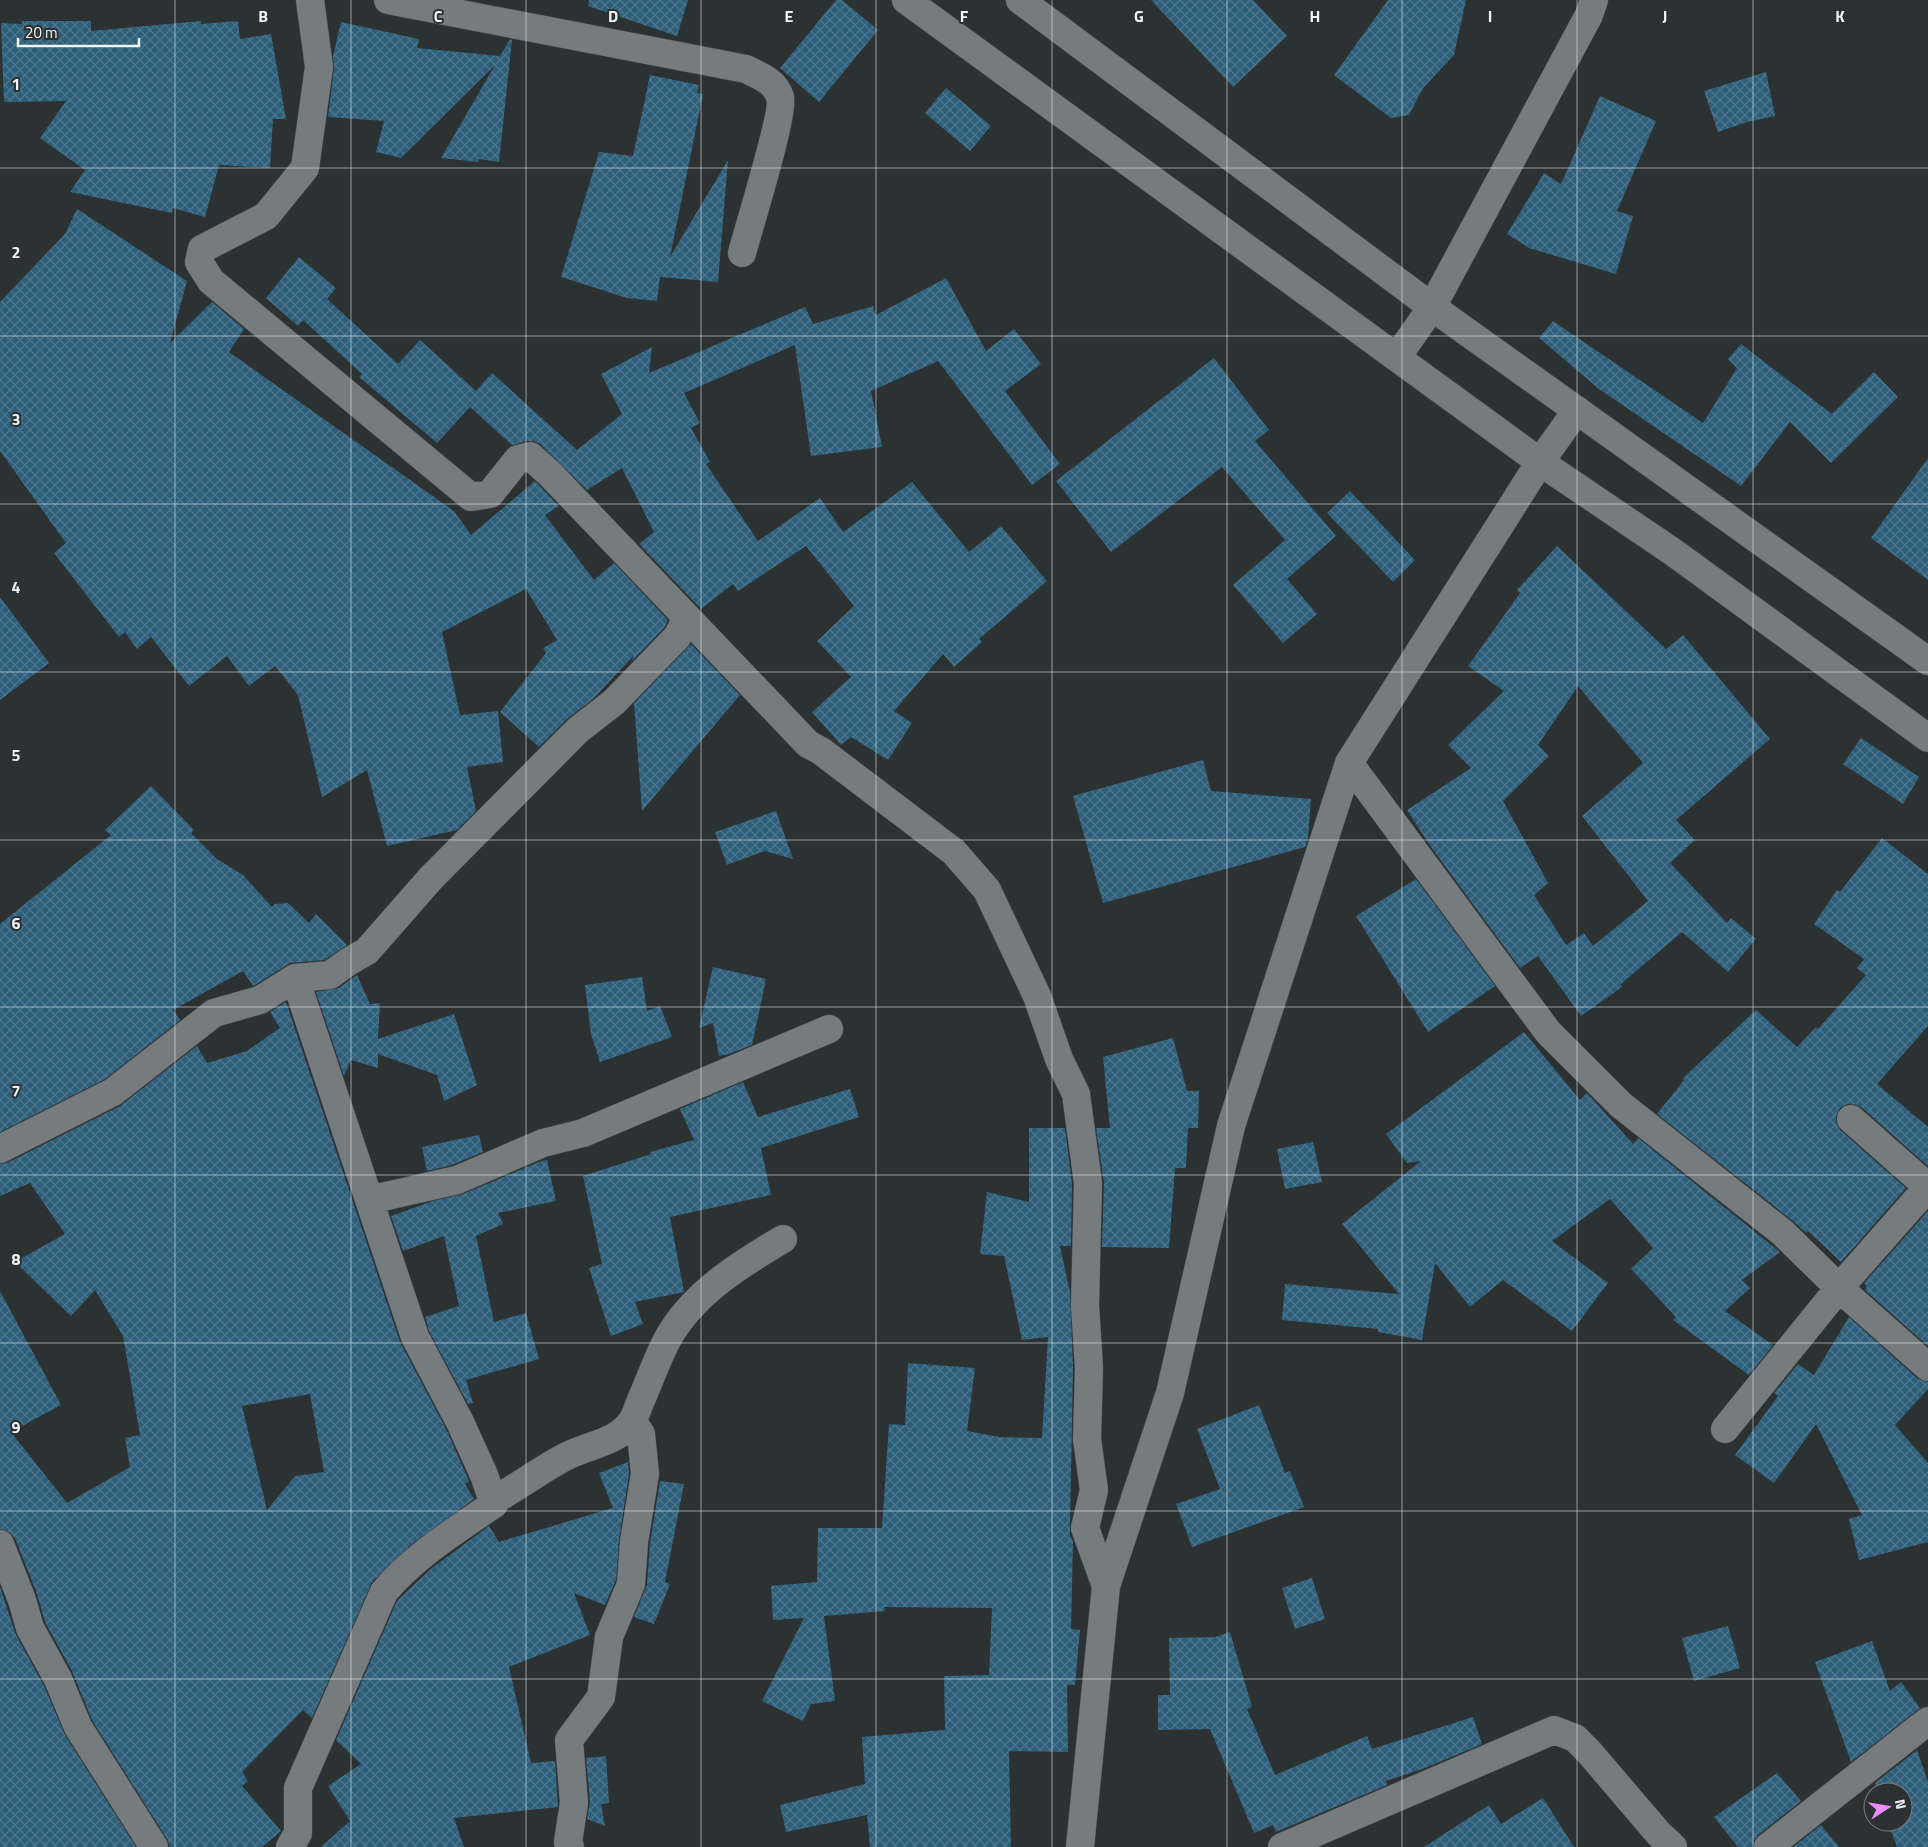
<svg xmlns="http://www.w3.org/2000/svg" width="1928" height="1847" font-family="'Titillium Web',sans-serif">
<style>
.building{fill:url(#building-cross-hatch);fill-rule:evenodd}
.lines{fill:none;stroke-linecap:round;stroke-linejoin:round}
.minor-casing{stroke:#494d4e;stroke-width:29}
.tertiary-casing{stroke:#494d4e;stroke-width:29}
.minor{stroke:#767b7d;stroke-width:28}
.tertiary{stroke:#767b7d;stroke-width:28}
.grid{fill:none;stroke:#f0f3f4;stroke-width:1;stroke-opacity:0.55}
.grid-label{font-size:16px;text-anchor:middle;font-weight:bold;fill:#f0f3f4;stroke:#2c3132;stroke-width:4;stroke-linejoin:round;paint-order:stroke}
</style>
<defs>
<pattern id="building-cross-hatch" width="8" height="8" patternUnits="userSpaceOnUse" patternTransform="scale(1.25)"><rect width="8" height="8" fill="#2e5f7a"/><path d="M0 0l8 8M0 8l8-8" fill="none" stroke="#4d768e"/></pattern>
</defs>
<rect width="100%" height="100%" fill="#2c3132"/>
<path class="building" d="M589,0H688L677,36L588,6Z
M836,0H842L878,30L819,102L780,68Z
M1151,0H1253L1287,36L1233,87Z
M1388,0H1466L1454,55L1423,88L1409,115L1391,118L1334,75Z
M22,21H91V31L201,21V24L238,21L240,39L271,34L286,119H273L270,168L219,165L205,217L173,208L172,213L70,192L85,170L40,138L66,101L4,102L1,23L22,24Z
M341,22L419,39L417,48L500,56L510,39L512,40L499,162L479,159L478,162L441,158L495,65L401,158L376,152L384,121L328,117L334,69L333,56Z
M1766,72L1775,116L1747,122L1718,132L1704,91Z
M650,75L699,85L697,93L703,94L670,257L728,160L718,282L660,277L657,301L627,298L561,277L599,152L633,156Z
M946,88L991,126L970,151L925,113Z
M1600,96L1656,121L1617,211L1633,216L1616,274L1529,248L1507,234L1544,173L1561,184Z
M77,209L187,281L170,343L212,302L244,329L229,352L454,511L471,535L535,481L559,506L545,515L594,580L614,563L668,620L664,628L631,662L634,655L594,698L567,719L539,747L500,712L546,653L543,648L557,640L526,589L442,632L460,715L498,711L503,762L467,767L476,811L457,830L387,846L367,770L322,797L298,695L275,666L249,686L227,656L189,686L151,637L137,649L125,632L119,637L54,553L66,543L0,451V302L65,234Z
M299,257L336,288L327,299L398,364L420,340L476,391L492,373L577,450L622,414L601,374L652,347L649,373L805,307L813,324L873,306L876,315L946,278L986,351L1014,329L1041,364L1005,391L1060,464L1032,485L938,361L871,391L882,447L811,456L795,345L684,393L700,423L691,428L710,462L706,464L758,541L820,498L843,532L912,482L969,552L1001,526L1047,581L979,639L982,642L954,667L943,654L894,711L912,723L888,760L851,737L841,745L812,712L851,677L817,641L854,606L806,546L738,591L733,584L701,609L639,544L654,532L622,468L587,490L540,444L534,441H527L512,445L470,407L437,443L359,377L362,374L303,320L298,326L266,298Z
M1553,321L1703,423L1737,368L1728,359L1741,344L1832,414L1874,372L1898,397L1831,463L1790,422L1741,486L1599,389L1539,338Z
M1214,358L1269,430L1255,441L1336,536L1287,579L1317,614L1283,643L1233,585L1285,540L1222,467L1111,552L1056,481Z
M1928,458V580L1871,538Z
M1350,491L1415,560L1393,582L1327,513Z
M1557,546L1666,649L1683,635L1770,739L1676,820L1695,840L1670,863L1727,923L1731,918L1756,939L1728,972L1682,932L1621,984L1622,987L1581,1016L1538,956L1520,968L1431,847L1407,810L1471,768L1448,745L1504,691L1468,666L1520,593L1517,590ZM1578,686L1643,763L1582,816L1648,901L1593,946L1584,933L1566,945L1534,895L1548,883L1503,801L1549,756L1538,745Z
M0,597L49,663L0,700Z
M691,644L740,695L642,811L634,703Z
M1861,738L1919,777L1903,804L1843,764Z
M1203,760L1211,791L1311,799L1308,838L1305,847L1103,903L1073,796Z
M151,786L194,830L191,833L217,859L243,875L272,907L275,904L288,903L309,923L316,914L347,945L324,960L290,963L253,986L243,971L173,1010L180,1020L105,1079L0,1132V924L111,835L105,830Z
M776,811L793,859L765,851L727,865L715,832Z
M1882,838L1928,874V1026L1877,1084L1928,1127V1166L1861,1107L1854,1104H1847L1840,1108L1836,1116V1123L1840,1130L1906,1188L1841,1262L1808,1231L1806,1233L1793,1221L1657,1114L1684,1080L1683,1078L1756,1010L1797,1047L1816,1027L1818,1029L1866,975L1857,968L1864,959L1814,924L1837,890L1840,892Z
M1416,879L1495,986L1428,1032L1356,916Z
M713,967L766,979L752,1045L729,1054L719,1056L713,1023L699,1028Z
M357,975L370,1004L380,1003L378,1039L454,1014L477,1085L444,1101L437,1075L378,1054V1068L351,1060L344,1076L316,992L339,988Z
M642,977L647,1011L660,1006L672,1037L600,1062L591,1034L585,985Z
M286,1002L400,1342L446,1429L469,1481L465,1484L474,1499L412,1544L372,1582L312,1718L303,1710L242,1772L248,1781L242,1786L281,1831L262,1847H170L167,1839L92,1720L72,1671L45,1622L37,1594L15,1538L9,1532L0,1529V1291L61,1405L11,1432L67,1503L130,1467L125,1438L140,1435L123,1336L95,1290L71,1316L15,1262L65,1234L30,1183L0,1196V1164L7,1163L120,1106L197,1046L207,1063L247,1051L280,1028L270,1012ZM310,1394L324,1472L295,1476L267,1510L242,1406Z
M1524,1032L1580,1100L1587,1093L1633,1144L1638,1138L1780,1252L1742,1280L1750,1288L1725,1311L1773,1345L1749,1375L1673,1320L1676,1317L1631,1269L1653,1248L1610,1199L1552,1241L1608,1283L1572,1331L1503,1280L1470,1307L1435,1263L1422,1340L1378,1332V1329L1282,1320L1285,1284L1399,1294L1342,1224L1421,1161L1407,1163L1386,1134Z
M1173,1038L1187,1091H1199L1198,1128H1188L1186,1168H1175L1169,1248L1102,1247L1104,1183L1096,1128H1110L1103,1057Z
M743,1082L758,1117L850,1089L859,1117L761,1148L771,1195L670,1217L684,1292L635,1302L643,1324L611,1336L589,1268L602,1264L583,1176L651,1154L650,1152L694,1140L680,1109Z
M1029,1128H1065L1072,1184L1071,1246H1060L1070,1292L1073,1368L1070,1525V1536L1073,1541L1071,1629L1080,1630L1075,1685H1067L1068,1752L1009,1751L1011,1847H870L867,1815L786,1832L780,1805L865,1784L862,1737L945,1730L944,1676L989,1675L992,1608L884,1607L885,1611L824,1616L835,1701L811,1704L803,1721L762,1701L804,1618L773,1620L771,1586L817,1582L818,1528H882L889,1424L905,1425L908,1363L975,1368L967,1431L999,1437L1042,1438L1048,1337L1022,1340L1004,1256L980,1254L987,1192L1029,1202Z
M479,1135L483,1152L452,1165L427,1171L422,1147Z
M1313,1142L1322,1182L1285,1189L1277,1149Z
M547,1160L556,1201L498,1213L503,1224L476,1236L494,1322L526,1313L539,1359L466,1380L473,1403L468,1404L429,1331L425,1317L459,1306L444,1236L403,1251L391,1216L433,1201L463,1194L539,1162Z
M1928,1211V1346L1865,1290L1867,1286L1864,1283Z
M1849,1317L1918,1379L1928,1382V1389L1895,1425L1928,1463V1542L1859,1560L1849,1519L1862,1515L1816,1424L1774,1483L1735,1455L1778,1396L1774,1393L1798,1364L1814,1375Z
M1259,1405L1285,1473L1290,1471L1304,1507L1192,1547L1176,1504L1220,1489L1197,1429Z
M628,1462L629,1474L619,1540L616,1580L605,1605L574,1593L590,1635L509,1667L531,1763L555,1761L558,1807L454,1818L464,1847H321L350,1821L328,1786L361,1764L336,1740L397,1601L432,1568L489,1526L499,1542L613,1508L599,1473Z
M660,1481L684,1484L665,1582L670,1584L654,1624L634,1617L647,1585L650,1544Z
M1312,1578L1325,1619L1295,1629L1282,1588Z
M0,1587L16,1635L44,1686L65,1735L136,1847H0Z
M1728,1626L1740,1668L1694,1681L1682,1638Z
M1230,1632L1252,1707L1247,1709L1275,1775L1367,1736L1372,1749L1473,1717L1482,1744L1425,1768L1386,1781L1387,1785L1276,1832L1273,1825L1254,1833L1210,1729L1158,1730V1695H1170L1169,1638L1215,1637Z
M1872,1641L1890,1691L1901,1682L1920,1708L1851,1762L1815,1662Z
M1917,1750L1928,1782V1847H1897L1888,1822H1903V1792H1878L1875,1783Z
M606,1756L609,1803L601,1804L605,1826L587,1819L590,1802L586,1758Z
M1777,1773L1801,1801L1758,1835L1754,1841L1753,1847H1738L1714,1817Z
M1543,1798L1574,1847H1424L1489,1805L1501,1824Z
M1821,1825L1839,1847H1793Z"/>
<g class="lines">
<g class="minor-casing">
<path id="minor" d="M310,0L319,67L305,168L266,216L202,249L199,262L211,281L471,497L490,494L518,459L530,456L551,475L808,744L821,751L954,852L987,890L1037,996L1059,1059L1076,1094L1088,1183L1085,1305L1089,1368L1087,1439L1094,1490L1085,1528L1106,1586
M388,0L746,69C760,76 775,81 780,97C785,112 748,230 742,253
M1397,357L1432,307L1589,15L1594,0
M1349,763L1548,1032L1621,1105L1783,1233L1839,1288L1928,1367
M295,978L415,1337L460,1422L484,1475L494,1504
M1851,1119L1928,1187
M0,1149L113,1092L214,1013L260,1000L295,978L330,975L348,962L367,951L431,878L578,730L614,702L677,637L684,624L683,613
M369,1200L457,1180L543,1143L583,1133L829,1029
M1725,1429L1839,1288L1928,1187
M0,1544L22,1600L30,1628L58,1679L78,1727L154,1847
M290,1847L298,1833V1788L384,1592C414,1556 455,1531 494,1504L498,1498C520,1485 541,1470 563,1458C585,1445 617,1444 632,1421C636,1415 638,1407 641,1400C650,1380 657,1359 667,1340C692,1294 739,1265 783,1239
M570,1847L568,1842L574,1803L569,1740L601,1697L609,1637L631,1584L634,1542L645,1474L641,1434L632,1421
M1080,1847L1106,1586L1170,1393L1231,1126L1349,763L1540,462L1577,410
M1282,1847L1554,1730L1575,1738L1589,1752L1659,1834L1673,1847
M1768,1847L1928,1721"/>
</g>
<g class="tertiary-casing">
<path id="tertiary" d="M906,0L1540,462L1673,552L1928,738
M1020,0L1432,307L1928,661"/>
</g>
<use href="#minor" class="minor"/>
<use href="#tertiary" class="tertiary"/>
</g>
<path class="grid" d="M175,0V1847M351,0V1847M526,0V1847M701,0V1847M876,0V1847M1052,0V1847M1227,0V1847M1402,0V1847M1577,0V1847M1753,0V1847M0,168H1928M0,336H1928M0,504H1928M0,672H1928M0,840H1928M0,1007H1928M0,1175H1928M0,1343H1928M0,1511H1928M0,1679H1928"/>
<g class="grid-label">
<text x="263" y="22">B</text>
<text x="438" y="22">C</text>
<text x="613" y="22">D</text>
<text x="789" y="22">E</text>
<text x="964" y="22">F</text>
<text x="1139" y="22">G</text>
<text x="1315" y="22">H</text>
<text x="1490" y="22">I</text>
<text x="1665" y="22">J</text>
<text x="1840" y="22">K</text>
<text x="16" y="90">1</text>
<text x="16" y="258">2</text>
<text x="16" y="425">3</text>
<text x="16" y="593">4</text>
<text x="16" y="761">5</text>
<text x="16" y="929">6</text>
<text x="16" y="1097">7</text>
<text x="16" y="1265">8</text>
<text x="16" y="1433">9</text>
</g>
<g transform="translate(1888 1807) rotate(78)"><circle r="24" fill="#2c3132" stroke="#7a7f80"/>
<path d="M0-4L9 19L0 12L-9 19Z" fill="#ed8cf9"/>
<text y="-8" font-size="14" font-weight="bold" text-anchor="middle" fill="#f0f3f4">N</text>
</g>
<path d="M18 38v8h121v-8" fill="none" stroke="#f0f3f4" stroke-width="2.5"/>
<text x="25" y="38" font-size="15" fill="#f0f3f4" stroke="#2c3132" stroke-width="4" paint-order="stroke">20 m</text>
</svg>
